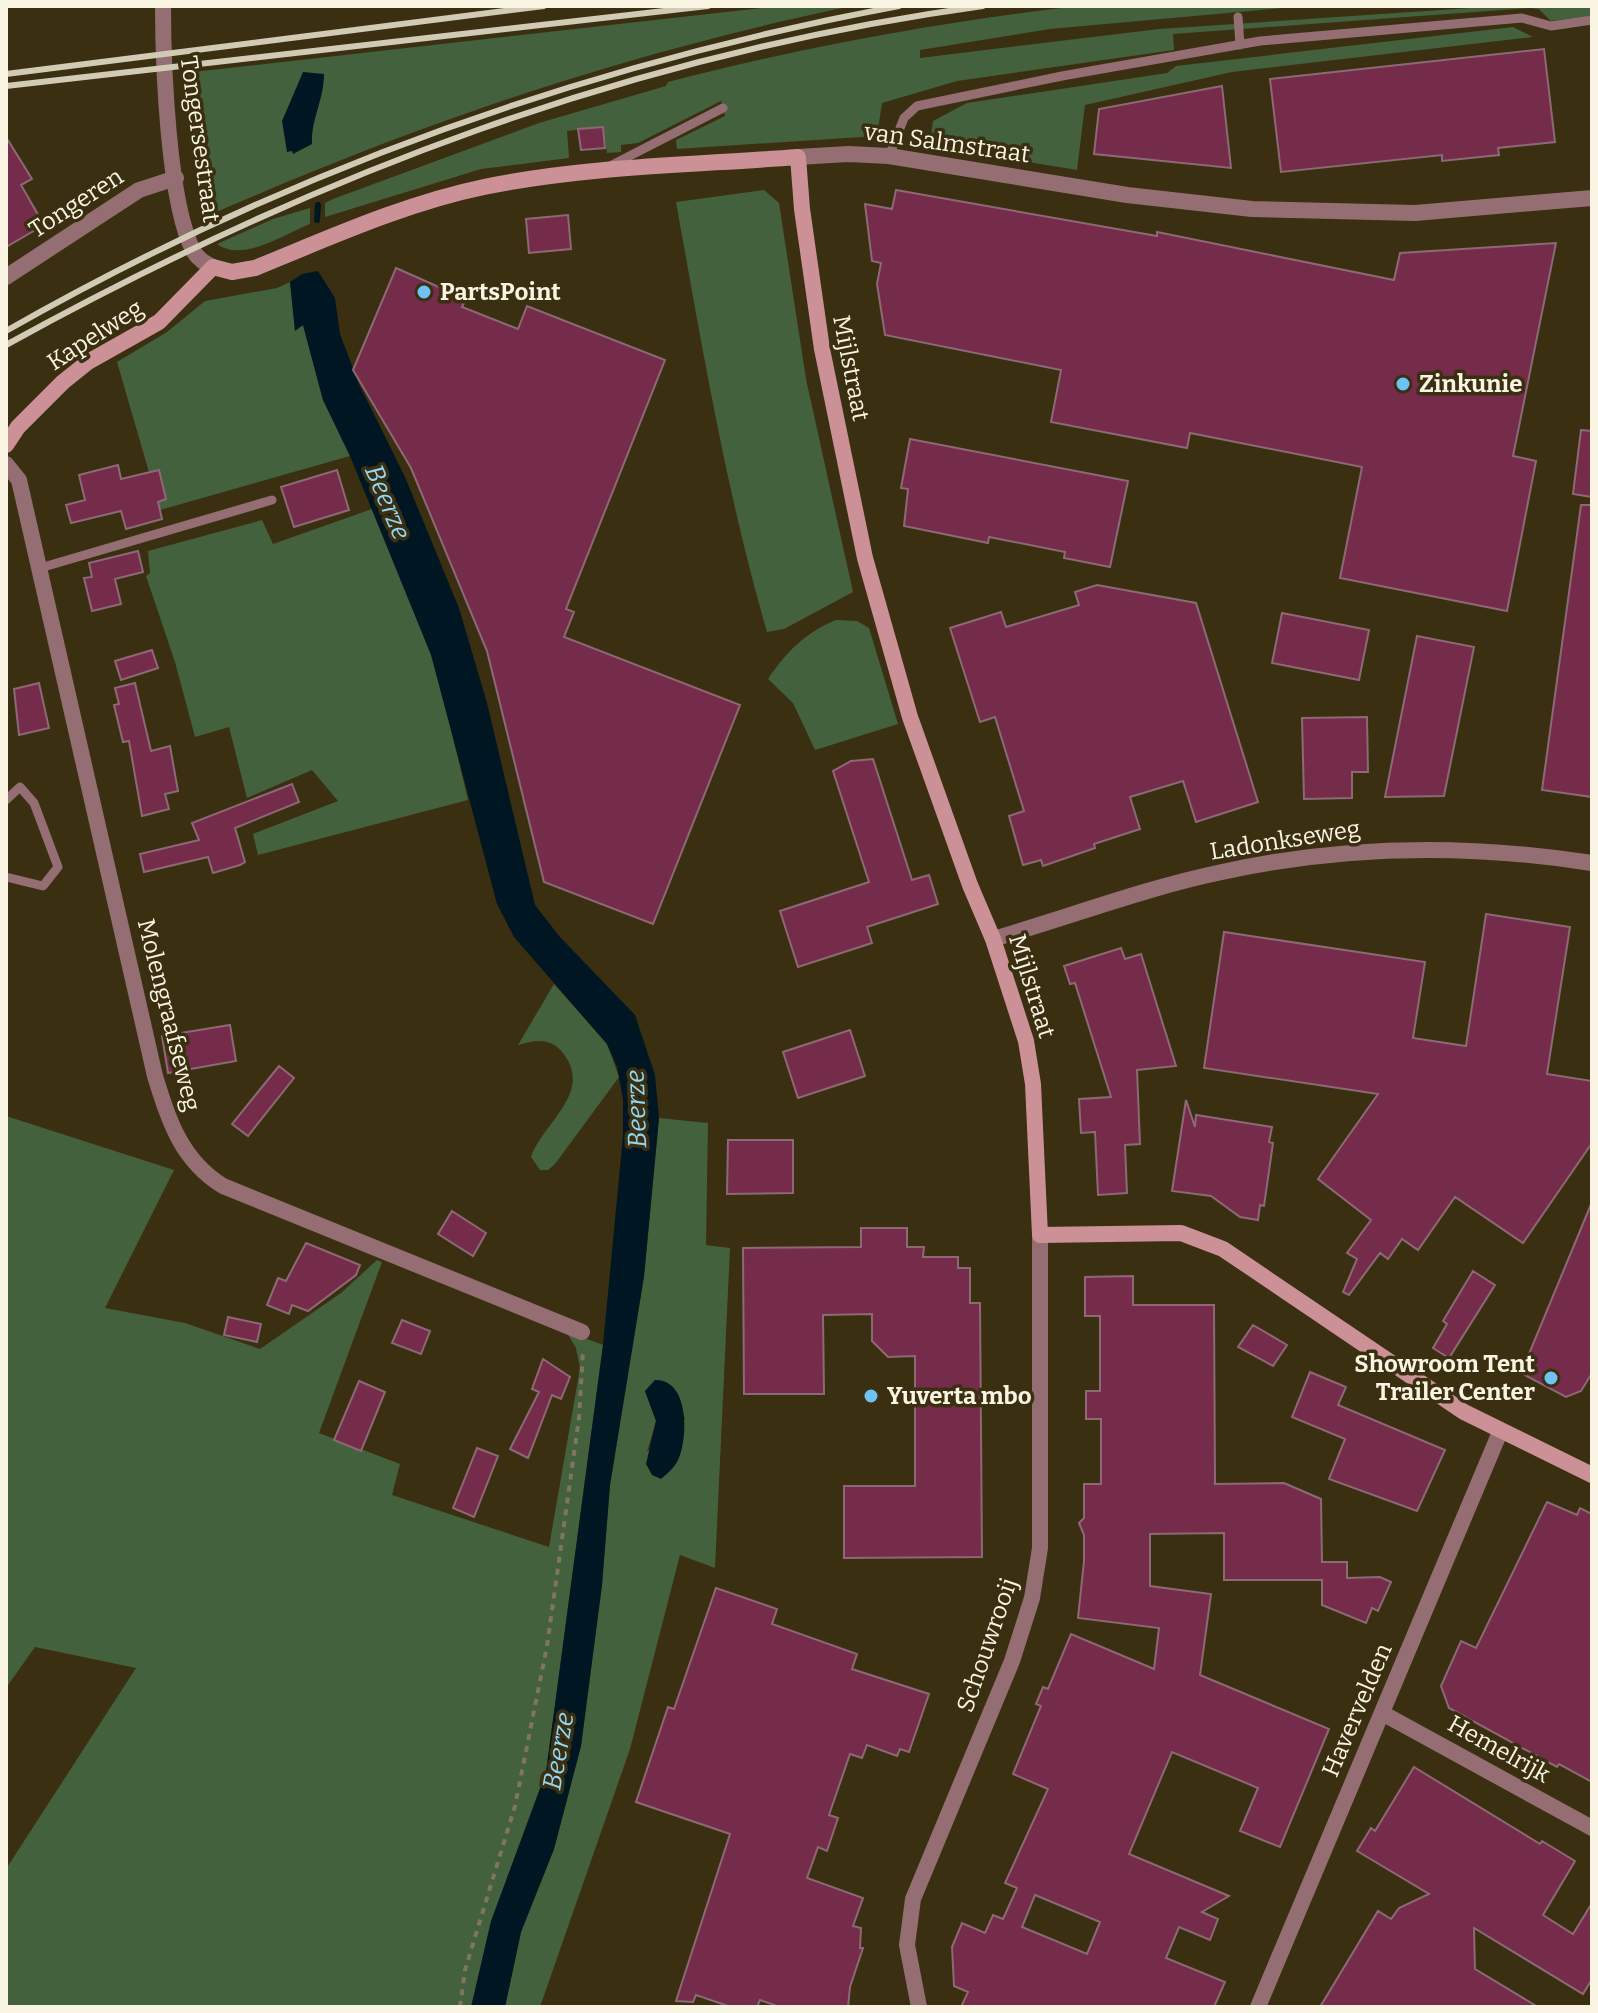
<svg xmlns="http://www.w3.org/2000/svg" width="1598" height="2013" font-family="Bitter,serif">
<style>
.green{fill:#44613d;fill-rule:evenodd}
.water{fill:#001723}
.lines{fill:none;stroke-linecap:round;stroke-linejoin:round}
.stream{stroke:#001723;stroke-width:6}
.building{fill:#742c4a;stroke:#8c6975;stroke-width:2;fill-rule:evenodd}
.path{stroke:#80765d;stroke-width:4;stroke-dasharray:6 6;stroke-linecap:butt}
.service{stroke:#946e72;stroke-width:9}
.minor{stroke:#946e72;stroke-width:16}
.tertiary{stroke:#946e72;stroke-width:16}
.secondary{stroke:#cc9097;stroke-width:16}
.rail{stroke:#d1cab5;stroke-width:6}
.poi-dot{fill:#6fc2f4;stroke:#3a2f11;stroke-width:3}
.labels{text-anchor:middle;stroke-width:7;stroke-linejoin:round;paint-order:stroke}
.street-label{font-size:24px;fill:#faf4e2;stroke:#3a2f11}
.poi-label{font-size:24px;font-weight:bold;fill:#faf4e2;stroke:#3a2f11;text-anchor:start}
.water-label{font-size:26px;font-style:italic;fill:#92d7f6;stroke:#3a2f11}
</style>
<rect width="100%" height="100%" fill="#3a2f11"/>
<path class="green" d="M780,6H852C621,54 419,123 203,218L184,73Z
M1078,6H1305L1050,29L920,50V58L1159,29L1500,6H1592V16L1551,21L1539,9L1530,8L1173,34L1174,50L957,81L882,103L877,136L677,149L676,140L725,116L721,101L638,143L621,145V152L607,153L603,127L567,131L569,158L481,169L325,217V203L333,199L539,123L666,86L668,82C803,47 939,22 1078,6Z
M1513,27L1533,37L1232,72L1085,105L1077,170L929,146L933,121L967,103L1167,73L1176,66Z
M764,190L779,203L806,379L853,592L784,629L767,632C726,491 702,346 676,202Z
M310,208V224C284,234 243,263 217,244L273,219Z
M290,282L295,330L303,325L323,400L350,456L160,510L117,362L167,332L205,301L277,288Z
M372,509L420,622L437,671L468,800L258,855L253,834L338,801L312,770L247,798L229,727L195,737L175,662L146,576L150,573L148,551L262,520L273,544Z
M836,620L857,621L869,628L898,724L815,750L793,703L768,679C787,651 805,633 836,620Z
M554,984L607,1044L619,1077L555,1164L548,1170H540L531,1157C543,1122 594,1093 563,1053C550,1037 535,1040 518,1045Z
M6,1116L174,1170L105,1308L185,1323L260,1349L341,1293L377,1260L382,1262L319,1433L400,1464L392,1495L549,1547L580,1368L576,1348L566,1331L603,1345L546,1772L471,2007H6V1869L136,1668L35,1647L6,1688Z
M659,1118L708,1123L706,1245L730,1248L715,1568L680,1555L630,1749L540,2007H505L521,1932L554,1849L581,1746L602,1585L610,1485L644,1277ZM655,1380L674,1389L685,1419L647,1452L656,1421L645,1391Z"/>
<path class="water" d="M303,72L324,74C324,100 311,119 312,144L293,154L292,151L287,152L282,121Z
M318,271L335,298L340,334L359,384L405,477L459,608L487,703L535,905L560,937L635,1015L655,1075L659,1118L644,1276L610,1485L602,1585L581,1746L554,1849L521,1932L505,2007H471L491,1921L546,1772L603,1345L623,1136V1099L617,1067L607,1044L514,937L497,904L431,655L350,456L323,400L303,325L295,331L290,282L302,274Z
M655,1380C690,1379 688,1439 678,1460C674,1468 667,1474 661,1479L652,1475L646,1464L656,1421L645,1391Z"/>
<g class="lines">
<path class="stream" d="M317,220L318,205"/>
</g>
<path class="building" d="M1544,49L1555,142L1498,148L1499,155L1442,161V155L1281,172L1270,79Z
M1222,86L1231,168L1094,154L1099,109Z
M603,127L605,148L581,150L578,129Z
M6,137L32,179L21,185L44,225L6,247Z
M896,190L1157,236V232L1394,280L1400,253L1556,243L1513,456L1536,461L1507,611L1340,578L1362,467L1190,433L1187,448L1051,422L1061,370L885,335L877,284L881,263L872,261L865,204L892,209Z
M568,215L571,249L529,253L526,219Z
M396,268L466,299L462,307L518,329L527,306L665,360L566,609L574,612L564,637L740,705L653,924L544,882L487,651L411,468L353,370Z
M1581,430L1592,431V497L1573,494Z
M910,439L1128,481L1110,567L1064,558L1065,552L989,537L988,543L904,526L908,489L901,488Z
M118,465L121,479L159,470L166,499L158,502L162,519L126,529L121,511L71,523L66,505L85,500L79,475Z
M337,470L349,510L294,527L281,487Z
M1581,505H1592V797L1542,790Z
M138,551L143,572L115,579L121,604L92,611L84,578L92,577L89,563Z
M1097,585L1196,603L1258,802L1196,822L1183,781L1130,797L1140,829L1094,844L1095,848L1043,866L1041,860L1023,865L1009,816L1024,811L995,717L980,722L950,628L1001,612L1006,627L1079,605L1075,592Z
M1282,613L1369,630L1359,680L1272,663Z
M1417,636L1474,647L1444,796L1385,797Z
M152,650L158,668L121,680L115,661Z
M39,683L49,728L19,735L14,689Z
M135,683L151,751L170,746L178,791L165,794L169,809L142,816L129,741L123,742L114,705L119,704L115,688Z
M1367,717L1368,772H1352V798L1304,799L1302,718Z
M873,759L912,880L929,875L938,904L867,927L872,943L798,967L780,911L869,882L833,771L851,761Z
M292,784L299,802L235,828L245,862L240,865L213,873L208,857L144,872L140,854L199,840L192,823Z
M1486,914L1570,927L1547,1074L1592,1081V1143L1523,1243L1455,1197L1418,1250L1402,1239L1388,1259L1380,1253L1349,1295L1343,1292L1357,1259L1347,1253L1371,1220L1318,1179L1378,1094L1204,1068L1224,932L1425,962L1413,1038L1466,1046Z
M1121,948L1125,959L1141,954L1176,1066L1137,1070L1140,1144L1125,1145L1127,1193L1098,1195L1095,1132L1081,1133L1079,1099L1111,1097L1075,983L1070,984L1064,966Z
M230,1025L236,1061L168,1073L162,1036Z
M850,1030L865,1076L798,1098L783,1052Z
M279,1066L294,1078L248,1136L232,1124Z
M1186,1100L1195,1127L1196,1115L1272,1127L1269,1142L1273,1143L1264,1206L1260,1205L1258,1220L1240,1217L1211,1196L1172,1191Z
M728,1140H793V1193L727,1194Z
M1592,1202V1373L1581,1391L1566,1397L1521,1373Z
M452,1211L486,1233L473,1256L438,1234Z
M861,1228H907V1247H924L923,1257H958V1268H970V1303H980L982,1557L844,1558V1486H915V1356L888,1357L872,1341V1314L823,1315L824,1394H744L743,1248L861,1247Z
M306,1243L360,1265L356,1275L308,1311L292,1305L289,1314L267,1305L278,1278L286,1281Z
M1473,1271L1495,1285L1449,1358L1433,1348L1447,1324L1443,1321Z
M1133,1276V1305H1214L1215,1484L1284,1483L1321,1499L1322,1562H1347V1578L1380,1577L1391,1582L1378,1611L1372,1608L1366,1623L1322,1605V1580H1224V1533L1150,1534V1586L1211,1594L1200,1675L1329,1729L1280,1847L1240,1831L1258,1788L1172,1752L1129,1854L1229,1896L1202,1912L1218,1919L1210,1940L1179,1927L1166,1958L1225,1982L1214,2007H961L968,1992L954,1986L952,1947L962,1923L985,1933L993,1915L1003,1919L1017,1888L1005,1883L1048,1789L1013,1774L1041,1706L1036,1704L1043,1687L1048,1689L1071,1634L1154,1669L1159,1628L1078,1618L1084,1561V1535L1079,1523L1084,1518V1484H1101V1419H1086V1391H1100V1316H1085V1277ZM1035,1895L1100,1922L1087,1954L1022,1927Z
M228,1317L261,1324L257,1342L224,1335Z
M402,1320L430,1331L421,1354L392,1343Z
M1253,1325L1287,1345L1273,1366L1238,1347Z
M543,1359L570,1377L561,1399L552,1395L528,1458L510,1449L539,1392L532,1389Z
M1310,1372L1346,1387L1338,1405L1445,1450L1417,1511L1329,1479L1345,1439L1292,1417Z
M359,1381L385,1392L361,1451L334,1440Z
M477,1448L498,1456L474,1517L453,1508Z
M1547,1502L1577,1515L1580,1508L1592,1514V1782L1559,1764L1557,1767L1449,1708L1441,1686L1461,1641L1476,1648Z
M716,1588L777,1609L772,1624L857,1654L852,1669L929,1694L909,1752L900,1749L897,1756L867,1745L862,1758L850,1754L829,1815L838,1818L827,1851L818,1847L807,1878L863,1898L853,1926L861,1928L860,1948H863L850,1987L848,2007H780L760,2000L757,2007H731L696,1995L693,2002L676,2001L730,1834L636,1802L668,1707L674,1709Z
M1414,1767L1540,1844L1542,1841L1575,1861L1543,1915L1573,1934L1592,1903V1979L1583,1994L1474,1928L1475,1969L1538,2007H1320L1378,1911L1391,1919L1399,1908L1429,1894L1357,1851L1371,1828L1375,1831Z"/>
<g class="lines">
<path class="path" d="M460,2007L465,1970L515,1806L547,1646L579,1418L583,1350"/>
<path class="service" d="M1238,17L1240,45
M889,156L904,118L917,106L1062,76L1260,41L1522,18L1551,26L1592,20
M612,165L723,108
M40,568L272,500
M6,800L20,787L34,803L58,867L43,886L6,877"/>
<path class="minor" d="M6,464L19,480L155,1076C169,1121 181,1160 223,1186L582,1332
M993,939C1069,917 1145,888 1222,872C1344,845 1469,844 1592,863
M1382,1713L1592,1828
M919,2007L907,1945L913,1899L1012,1661L1032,1598L1040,1548V1235
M1258,2007L1500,1432"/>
<path class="tertiary" d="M163,6C163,63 168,205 194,252C199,260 205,263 213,267
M798,157L848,154L889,156L1127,195L1252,209L1415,213L1592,198
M6,277L139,190L176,178"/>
<path class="secondary" d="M6,445L18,427L63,382L88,362L159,322L213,267L232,272L255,268C329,238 406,203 484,187C587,166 694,165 798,157L802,209L822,349L865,558L910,717L970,885L993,939L1026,1041L1033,1084L1040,1235L1181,1233L1223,1249L1464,1412L1592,1475"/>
<path class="rail" d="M6,74L544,6
M6,86L708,6
M6,331C285,172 584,65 899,6
M6,345C314,175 632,54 983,6"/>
</g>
<g class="poi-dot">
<circle cx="424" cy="292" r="8"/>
<circle cx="1403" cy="384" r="8"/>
<circle cx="1551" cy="1378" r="8"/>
<circle cx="871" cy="1396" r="8"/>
</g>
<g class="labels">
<g class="street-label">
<text transform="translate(200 139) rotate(82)" y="8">Tongersestraat</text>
<text transform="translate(947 143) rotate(8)" y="8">van Salmstraat</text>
<text transform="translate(76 203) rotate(-33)" y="8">Tongeren</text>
<text transform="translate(95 335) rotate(-33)" y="8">Kapelweg</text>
<text transform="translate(851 368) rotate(79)" y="8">Mijlstraat</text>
<text transform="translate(1285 840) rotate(-9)" y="8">Ladonkseweg</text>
<text transform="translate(1032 986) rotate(73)" y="8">Mijlstraat</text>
<text transform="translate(169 1015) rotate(76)" y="8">Molengraafseweg</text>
<text transform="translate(987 1645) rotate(-71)" y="8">Schouwrooij</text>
<text transform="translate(1357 1710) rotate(-67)" y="8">Havervelden</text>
<text transform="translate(1499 1749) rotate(29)" y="8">Hemelrijk</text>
</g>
<g class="poi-label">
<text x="440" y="300">PartsPoint</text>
<text x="1419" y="392">Zinkunie</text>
<text x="1535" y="1372" text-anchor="end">Showroom Tent<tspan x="1535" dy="28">Trailer Center</tspan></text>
<text x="887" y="1404">Yuverta mbo</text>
</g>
<g class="water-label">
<text transform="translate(388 502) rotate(67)" y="9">Beerze</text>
<text transform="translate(636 1109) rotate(-92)" y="9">Beerze</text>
<text transform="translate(558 1751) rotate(-80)" y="9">Beerze</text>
</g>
</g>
<rect width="1598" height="2013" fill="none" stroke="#faf4e2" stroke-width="16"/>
</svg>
